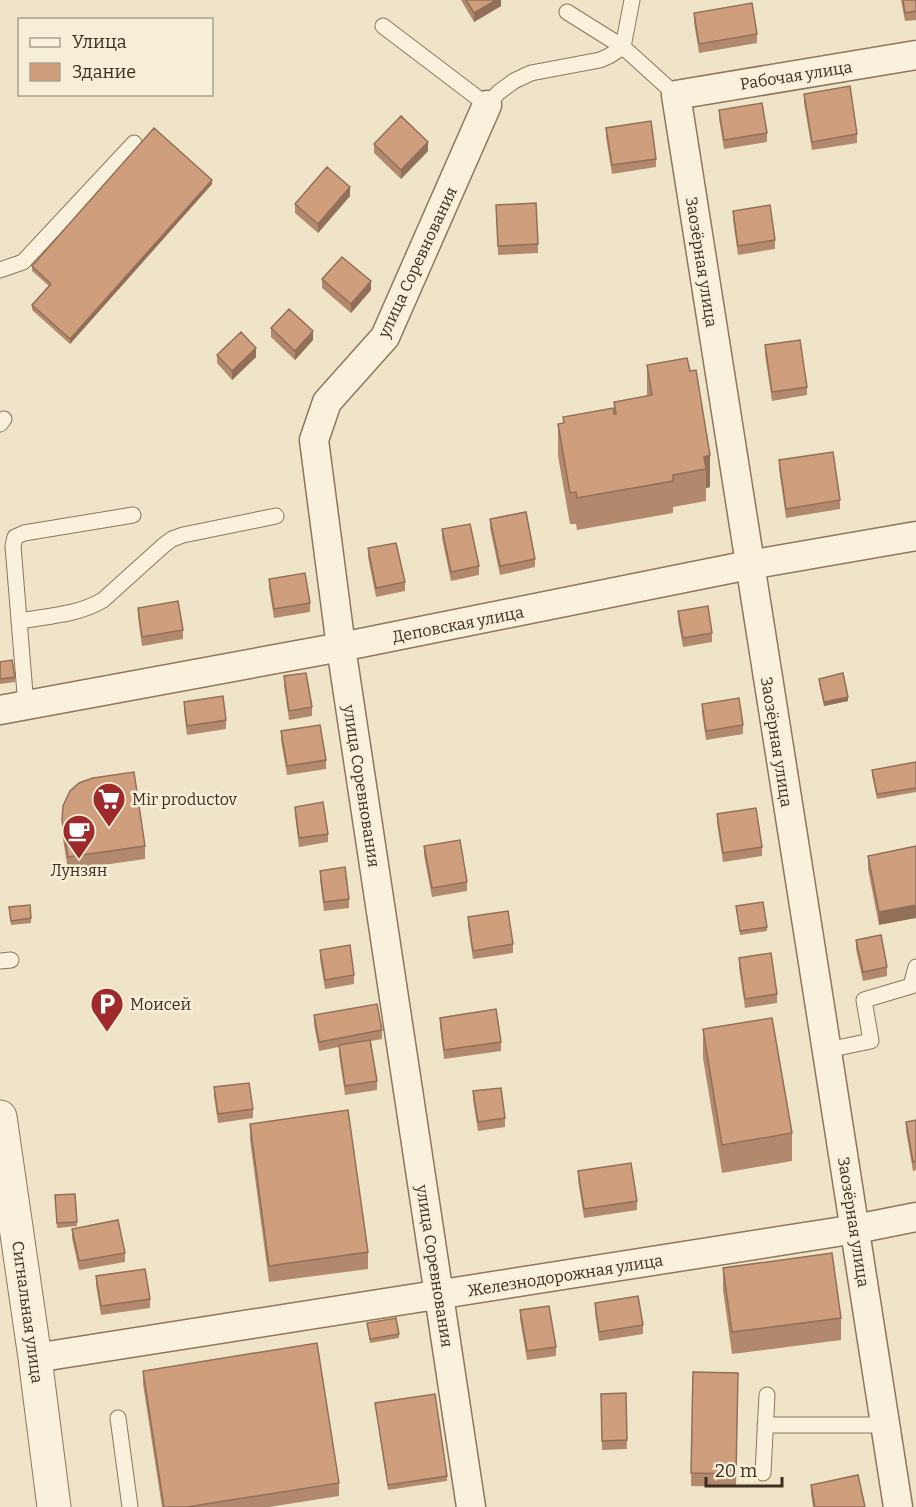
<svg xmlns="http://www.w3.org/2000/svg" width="916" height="1507" font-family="Bitter,serif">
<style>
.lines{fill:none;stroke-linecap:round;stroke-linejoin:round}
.service-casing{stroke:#8d765c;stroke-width:17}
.minor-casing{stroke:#8d765c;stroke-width:31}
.tertiary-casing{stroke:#8d765c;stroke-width:35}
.service{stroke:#faf1dc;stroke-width:15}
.minor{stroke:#faf1dc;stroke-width:28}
.tertiary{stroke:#faf1dc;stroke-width:33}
.wall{fill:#b2896c}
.shaded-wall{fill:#916f58}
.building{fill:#cf9f7d;stroke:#916f58;stroke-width:1.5}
.labels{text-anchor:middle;stroke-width:5;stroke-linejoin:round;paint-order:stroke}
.street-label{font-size:16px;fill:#3d2e20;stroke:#f7eed8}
.poi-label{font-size:16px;fill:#3d2e20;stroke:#f7eed8;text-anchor:start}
</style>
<rect width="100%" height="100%" fill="#f0e4c8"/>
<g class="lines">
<g class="service-casing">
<path id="service" d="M632,0L623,47L676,95
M383,26L487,105L499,92L514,81L531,73L600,60L609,56L623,47L567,12
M0,270L23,262L134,143
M0,424L4,419
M19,621C47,616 78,615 103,600L164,545L172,539L183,535L276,516
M26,706L13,546L15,537L24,533L133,515
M0,961L11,960
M827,1050L871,1041L864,1000L911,986L916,967
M118,1418L130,1507
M765,1425H886
M763,1473L767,1395"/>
</g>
<g class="minor-casing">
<path id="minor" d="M0,710L341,647L749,565L916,536
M35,1358L856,1229L916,1217
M471,1507L341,647L314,440L327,402L385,337L487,105
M898,1507C826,1036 749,566 676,95L916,55"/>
</g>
<g class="tertiary-casing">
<path id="tertiary" d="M0,1117L35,1358L54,1507"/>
</g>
<use href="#service" class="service"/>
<use href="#minor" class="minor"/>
<use href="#tertiary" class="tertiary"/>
</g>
<path class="wall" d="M461,0H501V6L474,22Z
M901,0H916V20L905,21Z
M694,13L757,34V43L699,53L694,22Z
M804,94L857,134V143L812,150L804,103Z
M719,110L767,133V142L724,149L719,119Z
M606,128L656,159V167L612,174L606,137Z
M374,144L428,151L401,179L374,153Z
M212,184L70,344L32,310V305L49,286L32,271V266Z
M350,196L318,233L295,213V204Z
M496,205L538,244V253L498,255Z
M733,211L775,240V249L738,255L733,220Z
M322,279L371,290L351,313L322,288Z
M271,328L313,340L295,360L271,337Z
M765,345L807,387V395L772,401L765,354Z
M217,355L256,357L232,380L217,363Z
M687,358L710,487L706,488V501L673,507V513L577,530L576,524H570L558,456V424L563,423V417L614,414V402L647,396V365Z
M779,460L840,500V509L786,518L779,469Z
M490,519L535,559V567L500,575L490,528Z
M442,529L479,566V575L451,581L442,538Z
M368,548L405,582V591L376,597L368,557Z
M269,579L310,603V612L274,618L269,588Z
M138,608L183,630V639L142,646L138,617Z
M678,611L712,633V642L683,647L678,620Z
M0,662L15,677V682L0,684Z
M284,676L312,707V716L289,720L284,685Z
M819,679L848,701L824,706L819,683Z
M184,702L226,720V729L187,735L184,711Z
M702,704L743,725V734L706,740L702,713Z
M281,731L326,760V769L287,775L281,740Z
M916,762V792L877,799L872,775V770Z
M295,807L328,834V842L299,847L295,815Z
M717,814L762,847V856L723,862L717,823Z
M62,820L145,846V859L68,870L62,833Z
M424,846L467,882V891L432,897L424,855Z
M916,846L879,925L868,869V856Z
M320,871L349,899V908L324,911L320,880Z
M736,906L767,927V931L740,935Z
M9,907L31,918V923L11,925Z
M468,917L513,944V953L473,959L468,926Z
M856,940L887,967V976L863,981L856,949Z
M320,950L354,975V984L325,989L320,959Z
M739,958L777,994V1003L745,1008L739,967Z
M314,1015L382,1030V1039L371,1041L377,1081V1090L345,1095L339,1054V1047L319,1051L314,1024Z
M440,1018L501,1042V1051L444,1059L440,1026Z
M703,1029L792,1133V1161L722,1173L703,1058Z
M214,1087L253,1109V1118L218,1123L214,1096Z
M473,1091L505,1118V1127L478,1131L473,1100Z
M916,1120V1170L913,1171L906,1131V1122Z
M250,1124L368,1252V1269L269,1282L250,1140Z
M578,1171L637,1201V1210L584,1218L578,1180Z
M75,1194L77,1226L57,1228L55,1195Z
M72,1229L125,1253V1262L79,1270L72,1238Z
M723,1268L841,1318V1340L732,1354L723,1290Z
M96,1276L150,1299V1308L101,1315L96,1285Z
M595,1303L643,1325V1334L599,1341L595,1312Z
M520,1310L556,1347V1356L527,1360L520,1319Z
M367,1323L399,1334V1338L370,1343Z
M143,1371L339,1483V1496L269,1507H162L143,1384Z
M693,1372L738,1373L736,1487L691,1486Z
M626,1393L627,1449L602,1450L601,1394Z
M375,1403L447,1476V1481L388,1490Z
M811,1485L865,1507H813L811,1494Z"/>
<path class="shaded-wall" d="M496,0H501V6L474,22V13Z
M428,142V151L401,179V170Z
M212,180V184L70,344V339Z
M350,187V196L318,233V224Z
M371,281V290L351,313V304Z
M313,331V340L295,360V351Z
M256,348V357L232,380V371Z
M710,455V487L706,488V469L704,457Z
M848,697V701L824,706V702Z
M916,905V918L879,925V912Z"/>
<path class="building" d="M466,0H496L474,13Z
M903,0H916V11L905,13Z
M752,3L757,34L699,44L694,13Z
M850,86L857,134L812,142L804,94Z
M762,103L767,133L724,140L719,110Z
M401,116L428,142L401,170L374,144Z
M651,121L656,159L612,165L606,128Z
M154,128L212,180L70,339L32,305L51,284L32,266Z
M327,167L350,187L318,224L295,204Z
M536,203L538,244L498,246L496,205Z
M770,205L775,240L738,246L733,211Z
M342,257L371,281L351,304L322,279Z
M289,309L313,331L295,351L271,328Z
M241,332L256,348L232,371L217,355Z
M800,340L807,387L772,392L765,345Z
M687,358L690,371L696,370L710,455L704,457L706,469L673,475V481L577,498L576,492L570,493L558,424L564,423L563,417L613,408L614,414H616L614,402L652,395L647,365Z
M833,452L840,500L786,509L779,460Z
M526,512L535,559L500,566L490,519Z
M470,524L479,566L451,572L442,529Z
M396,543L405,582L376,588L368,548Z
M305,573L310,603L274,609L269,579Z
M178,601L183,630L142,637L138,608Z
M708,606L712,633L683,638L678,611Z
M12,660L15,677L0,679V662Z
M306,673L312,707L289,711L284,676Z
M843,673L848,697L824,702L819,679Z
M223,696L226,720L187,726L184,702Z
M739,698L743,725L706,731L702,704Z
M320,725L326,760L287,766L281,731Z
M916,762V788L877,794L872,770Z
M134,772L145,846L68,857L62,820L63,806L70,791L79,783L93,778Z
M323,802L328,834L299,838L295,807Z
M756,808L762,847L723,853L717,814Z
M460,840L467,882L432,888L424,846Z
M916,846V905L879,912L868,856Z
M345,867L349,899L324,902L320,871Z
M763,902L767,927L740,931L736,906Z
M30,905L31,918L11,921L9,907Z
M508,911L513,944L473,951L468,917Z
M881,935L887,967L863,972L856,940Z
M350,945L354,975L325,980L320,950Z
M771,953L777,994L745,999L739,958Z
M377,1004L382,1030L319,1042L314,1015Z
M496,1009L501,1042L444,1050L440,1018Z
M772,1018L792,1133L722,1145L703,1029Z
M370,1040L377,1081L345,1086L339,1045Z
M249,1083L253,1109L218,1114L214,1087Z
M501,1088L505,1118L478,1122L473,1091Z
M348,1110L368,1252L269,1266L250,1124Z
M916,1120V1161L913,1162L906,1122Z
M631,1163L637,1201L584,1209L578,1171Z
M75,1194L77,1222L57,1223L55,1195Z
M118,1220L125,1253L79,1261L72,1229Z
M832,1253L841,1318L732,1332L723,1268Z
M145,1269L150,1299L101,1306L96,1276Z
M638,1296L643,1325L599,1332L595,1303Z
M549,1306L556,1347L527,1351L520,1310Z
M396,1318L399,1334L370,1339L367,1323Z
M317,1343L339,1483L187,1507H164L143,1371Z
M693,1372L738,1373L736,1474L691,1473Z
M626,1393L627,1440L602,1441L601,1394Z
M435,1394L447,1476L388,1485L375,1403Z
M858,1475L865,1507H815L811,1485Z"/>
<defs>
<g id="supermarket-pin" transform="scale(1.725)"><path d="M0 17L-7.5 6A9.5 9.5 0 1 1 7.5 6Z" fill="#9e2a2b" stroke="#f7eed8"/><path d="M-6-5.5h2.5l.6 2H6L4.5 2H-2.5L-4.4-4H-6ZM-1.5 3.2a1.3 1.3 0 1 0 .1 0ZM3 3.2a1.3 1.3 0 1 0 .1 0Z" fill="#fff"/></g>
<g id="cafe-pin" transform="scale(1.725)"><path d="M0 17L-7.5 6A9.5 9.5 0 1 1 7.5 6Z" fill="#9e2a2b" stroke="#f7eed8"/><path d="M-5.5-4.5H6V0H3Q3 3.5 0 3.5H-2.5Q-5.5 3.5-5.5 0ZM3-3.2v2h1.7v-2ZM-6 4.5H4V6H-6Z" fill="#fff"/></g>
<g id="parking-pin" transform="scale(1.725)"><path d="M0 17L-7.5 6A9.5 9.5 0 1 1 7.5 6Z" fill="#9e2a2b" stroke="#f7eed8"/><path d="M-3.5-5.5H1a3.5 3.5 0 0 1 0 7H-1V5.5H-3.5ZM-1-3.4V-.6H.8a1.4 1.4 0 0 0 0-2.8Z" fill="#fff"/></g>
</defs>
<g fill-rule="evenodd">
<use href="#supermarket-pin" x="109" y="799"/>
<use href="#cafe-pin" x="79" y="831"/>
<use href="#parking-pin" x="107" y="1004"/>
</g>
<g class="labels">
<g class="street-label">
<text transform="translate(796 75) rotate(-9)" y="6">Рабочая улица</text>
<text transform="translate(417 262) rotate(-65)" y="6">улица Соревнования</text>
<text transform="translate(702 262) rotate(81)" y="6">Заозёрная улица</text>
<text transform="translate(458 624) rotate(-11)" y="6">Деповская улица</text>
<text transform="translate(777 742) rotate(81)" y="6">Заозёрная улица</text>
<text transform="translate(362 786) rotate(81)" y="6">улица Соревнования</text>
<text transform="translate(854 1222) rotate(81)" y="6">Заозёрная улица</text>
<text transform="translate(435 1266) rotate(81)" y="6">улица Соревнования</text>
<text transform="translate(565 1275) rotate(-9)" y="6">Железнодорожная улица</text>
<text transform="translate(28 1312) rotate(82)" y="6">Сигнальная улица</text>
</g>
<g class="poi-label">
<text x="132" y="805">Mir productov</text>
<text x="79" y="876" text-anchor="middle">Лунзян</text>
<text x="130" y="1010">Моисей</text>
</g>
</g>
<rect x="18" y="18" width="195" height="78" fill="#f7eed8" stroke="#ada18e" stroke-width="1.5"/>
<rect x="30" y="38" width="30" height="9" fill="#faf1dc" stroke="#ada18e" stroke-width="1.5"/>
<text x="72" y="48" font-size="18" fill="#3d2e20">Улица</text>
<rect x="30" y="63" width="30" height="18" fill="#cf9f7d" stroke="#ada18e" stroke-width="1.5"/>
<text x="72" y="78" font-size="18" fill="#3d2e20">Здание</text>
<path d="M706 1477v9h76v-9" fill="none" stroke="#3d2e20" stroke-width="3"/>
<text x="715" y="1477" font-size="18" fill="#3d2e20" stroke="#f7eed8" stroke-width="4.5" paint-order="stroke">20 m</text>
</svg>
